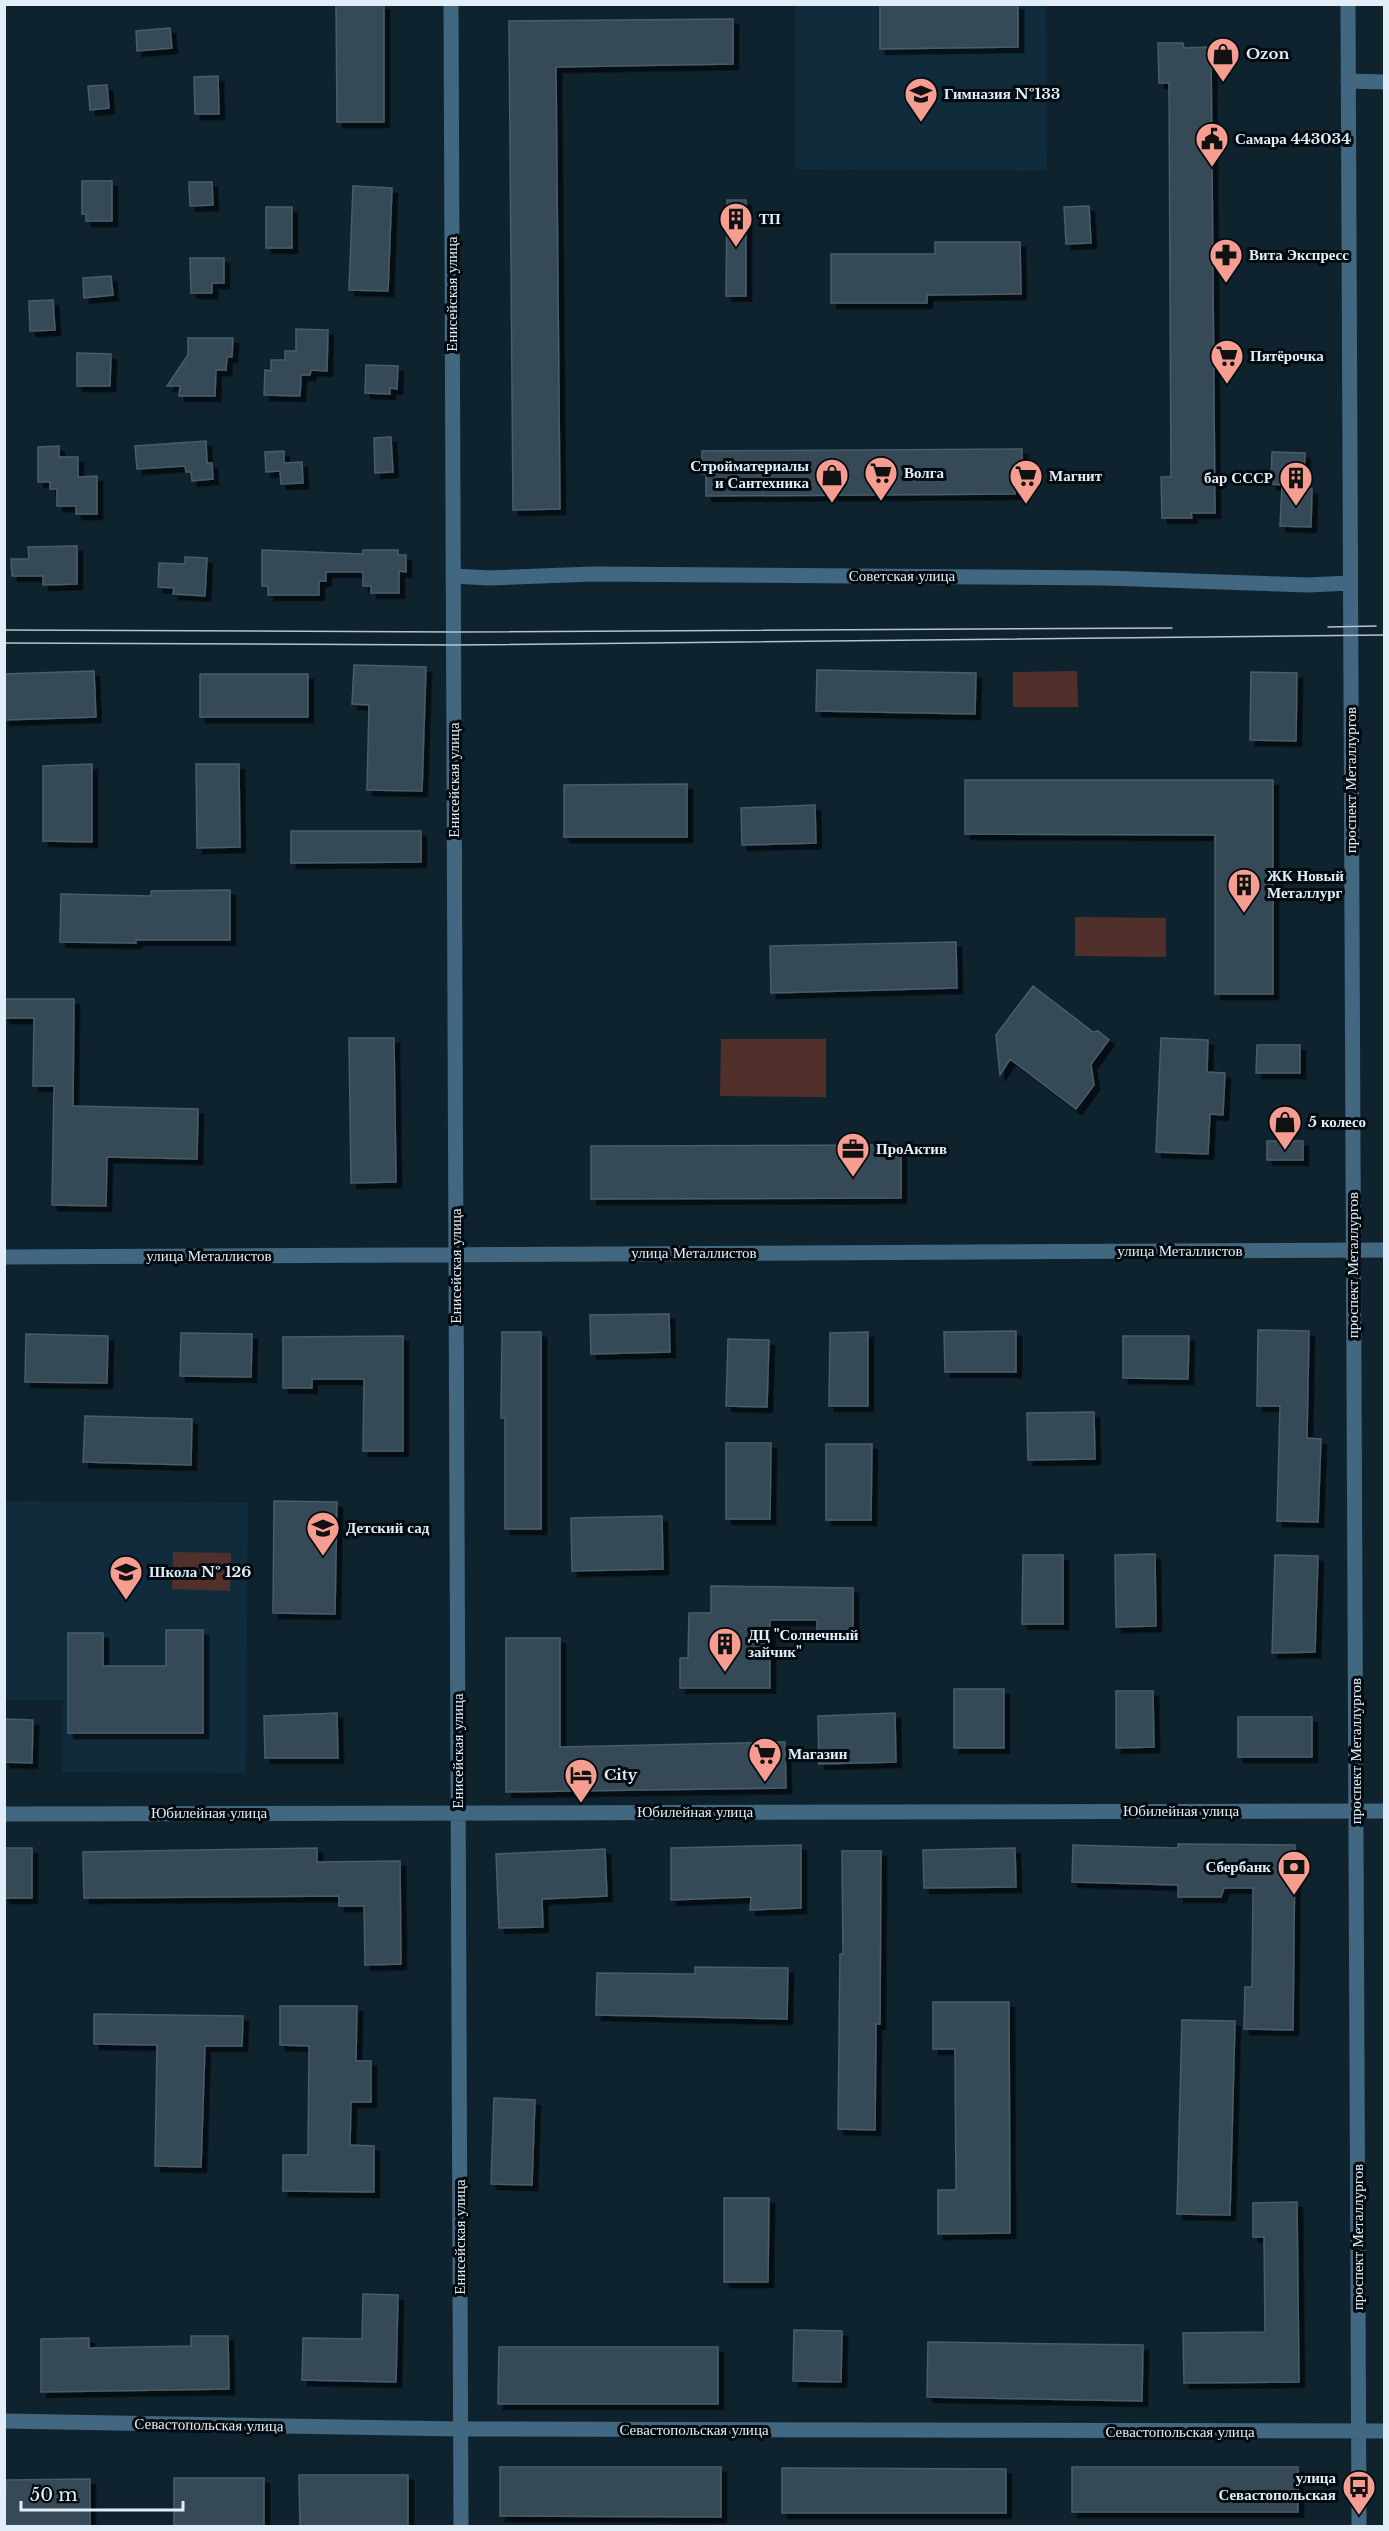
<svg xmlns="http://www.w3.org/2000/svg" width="1389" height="2531" font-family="'Libre Baskerville',serif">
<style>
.built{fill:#102c3c}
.green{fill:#51302b}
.building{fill:#344956;stroke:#485d6b;stroke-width:1.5;filter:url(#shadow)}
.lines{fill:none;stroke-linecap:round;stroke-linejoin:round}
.minor{stroke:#426881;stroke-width:15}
.tram{stroke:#b6c4cd;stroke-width:1.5}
.labels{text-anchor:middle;stroke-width:6;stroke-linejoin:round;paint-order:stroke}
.poi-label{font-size:15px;font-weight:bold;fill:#e2eef7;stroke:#040b10;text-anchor:start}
.street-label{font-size:15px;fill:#e2eef7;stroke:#040b10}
</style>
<defs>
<filter id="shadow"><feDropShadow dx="5.5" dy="5.5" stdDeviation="0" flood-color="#0009"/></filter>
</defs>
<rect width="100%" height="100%" fill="#0f232f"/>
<path class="built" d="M795,5H1046L1047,171L795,169Z
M5,1501L248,1503L246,1773L62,1772L63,1700H5Z"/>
<path class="green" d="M1077,671L1078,707H1013V672Z
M1075,917L1166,918V957L1075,956Z
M721,1039H826V1097L720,1096Z
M173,1552L231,1553L230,1591L172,1589Z"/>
<path class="building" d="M336,4H384V122H337Z
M880,4H1018V47L880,49Z
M733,19V64L556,67L560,509L513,510L509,21Z
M170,28L172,48L137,51L136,31Z
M1158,43H1183L1184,48L1211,47L1215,513H1191L1192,518H1162L1161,477H1171L1169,83H1159Z
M218,76L219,114H195L194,77Z
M107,85L109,108L90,110L88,86Z
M82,181H112V221H86V214H82Z
M189,182H212L213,205L190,206Z
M353,186L392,188L388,291L349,290Z
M727,200H746V296H726Z
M1089,206L1091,243L1066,244L1064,207Z
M266,207H292V248H266Z
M935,242H1020L1021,294L927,295V303H831V254H935Z
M190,258H224V283H212V293H191Z
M111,276L113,295L84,298L83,278Z
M53,300L55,330L30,331L29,301Z
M296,329L328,330L327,371L311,370L310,375H301L300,396L264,395L265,370L271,371V360H285V351H296Z
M188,338H233L232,357H227L226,370H216L215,396H179L180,386H167L188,355Z
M77,353L111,354L110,386H77Z
M366,365L398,366L397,389L390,388V394L365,393Z
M391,437L393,472L375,473L374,438Z
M206,441L207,463H212L213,479L192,481L191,472H186L185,466L137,469L135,446Z
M59,446V457H78V477L97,476V514H76V506H57V489H50V482H38V447Z
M1022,449V470H1015V494L706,496V474H702V451Z
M284,451V463L302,462L303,483L281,484L280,471L266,472L265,452Z
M1272,452L1305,453L1304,489H1312L1311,527L1280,526L1282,485L1271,484Z
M77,546V584L43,585V576H12L11,559H29L28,547Z
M262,550L363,554V550H398V555H406V572L399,571V593H371V586H363V572H326V581H319V595H268V586H262Z
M185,557L207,558L205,596L173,594L174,588L158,587L159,563L185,564Z
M354,665L426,667L422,791L367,790L369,705L352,704Z
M817,670L976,673L975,714L816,711Z
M94,671L96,717L4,720V674Z
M1251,672L1297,673L1296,741L1250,740Z
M200,674H308V717H200Z
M92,764V842L43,841V766Z
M196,764H239L240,847L197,848Z
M965,780H1273V994H1215V835L965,834Z
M687,784V837H564V785Z
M815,805L816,843L742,845L741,808Z
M291,831H421V862L291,863Z
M230,890V940H136V943L60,942L61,894L151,896V891Z
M956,942L957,988L771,993L770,946Z
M1033,986L1093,1032L1098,1031L1109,1040L1091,1064L1094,1085L1076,1109L1010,1059L1000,1075L996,1035Z
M4,999H74L73,1106L198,1109L197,1159L107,1157L106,1206L52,1205L54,1086H33L34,1018H4Z
M349,1038H394L396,1182L351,1183Z
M1161,1038L1208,1040L1207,1072L1225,1073L1223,1115L1210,1114L1208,1154L1156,1152Z
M1257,1045H1300V1073H1256Z
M1267,1141H1303V1160H1267Z
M901,1145V1198L591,1199V1146Z
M669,1314L670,1352L591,1354L590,1315Z
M1258,1330L1309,1331L1307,1438L1321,1439L1318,1522L1277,1521L1280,1406H1257Z
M1016,1331V1372H945L944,1332Z
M502,1332H541V1529H505V1418H501Z
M868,1332V1406H829L830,1333Z
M181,1333L252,1334L251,1377L180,1376Z
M26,1334L108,1336L107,1383L25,1382Z
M403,1336V1451H363L364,1379H312V1388H283V1337Z
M1123,1336H1189L1188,1379L1123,1378Z
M728,1339L769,1340L767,1407L726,1406Z
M1094,1412L1095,1459L1028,1460L1027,1413Z
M85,1416L192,1419L191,1465L83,1462Z
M726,1443H771L770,1519H726Z
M826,1444H872L871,1520H826Z
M274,1501L337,1502L335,1614L273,1613Z
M662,1516L663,1569L572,1571L571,1518Z
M1155,1554L1156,1626L1116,1627L1115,1555Z
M1023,1555H1063V1624H1022Z
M1275,1555L1318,1556L1315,1652L1272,1653Z
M711,1586L853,1588V1633H817V1620H770V1688H680V1658H688L689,1613H711Z
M166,1630H203V1733H68V1633H103V1666H166Z
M506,1638H560V1747L785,1742L786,1788L506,1792Z
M954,1689H1004V1748H954Z
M1116,1691H1153L1154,1747L1116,1748Z
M337,1713L338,1758H265L264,1716Z
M895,1713L896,1762L819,1764L818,1716Z
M1238,1717H1312V1757H1238Z
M4,1719L33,1720L32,1763L4,1762Z
M1178,1844L1295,1845L1293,2030L1244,2029L1245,1987H1252L1253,1888H1224L1221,1897H1178V1885L1072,1882L1073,1845L1178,1848Z
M801,1845V1908L750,1910L751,1897L671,1900V1848Z
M4,1848H32V1898H4Z
M317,1848V1862L400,1861L401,1964L365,1965L364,1906H339V1896L84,1898L83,1852Z
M1015,1848L1016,1887L924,1888L923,1850Z
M605,1849L607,1896L542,1899L543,1927L499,1928L496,1854Z
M842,1851H881L880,2024H876L875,2130L838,2129L840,1954H843Z
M695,1967L788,1968L787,2019L596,2015L597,1973L695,1974Z
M933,2002H1009L1010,2233L938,2234V2190H956L955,2049H933Z
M280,2006H357L356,2061H371V2102H351L350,2145L374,2146V2192L283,2191V2155H308L309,2046L280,2045Z
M94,2014L243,2016L242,2046H205L201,2167L155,2166L157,2045L94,2044Z
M1182,2020L1235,2021L1230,2215L1177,2214Z
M494,2098L535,2100L532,2185L491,2184Z
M724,2198H769L768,2282H724Z
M1297,2202L1299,2382L1184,2383L1183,2333L1265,2332L1264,2237H1253V2203Z
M363,2294L398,2295L396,2382L302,2380L303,2338L362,2339Z
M794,2330L842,2331L841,2382L793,2381Z
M191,2336H228L229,2389L41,2392V2339L89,2338V2348L191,2346Z
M928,2342L1143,2345L1142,2401L927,2397Z
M499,2347H718V2404H498Z
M500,2467H721V2517L500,2516Z
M1072,2467H1298V2512H1072Z
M782,2468L1006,2469V2513H782Z
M299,2475H408V2526H300Z
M174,2478H264V2526H174Z
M90,2479V2526H5L6,2480Z"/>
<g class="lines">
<path class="minor" d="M451,4L461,2526
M1348,4L1359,2526
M1348,81L1384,82
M453,576L490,578L593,574L1106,578L1308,585L1350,583
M4,1257L1384,1250
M4,1814L1384,1811
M4,2421L460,2429L1384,2431"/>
<path class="tram" d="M1328,627L1376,626
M4,630L453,632L1172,628
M4,643L454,645L1384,635"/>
</g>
<defs>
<g id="shop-pin" transform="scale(1.725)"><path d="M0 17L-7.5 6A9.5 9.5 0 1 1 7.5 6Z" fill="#f59d90" stroke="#040b10"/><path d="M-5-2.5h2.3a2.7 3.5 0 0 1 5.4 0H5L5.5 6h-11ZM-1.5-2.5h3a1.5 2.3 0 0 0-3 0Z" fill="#111"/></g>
<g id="school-pin" transform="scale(1.725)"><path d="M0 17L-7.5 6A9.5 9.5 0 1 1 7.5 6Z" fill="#f59d90" stroke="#040b10"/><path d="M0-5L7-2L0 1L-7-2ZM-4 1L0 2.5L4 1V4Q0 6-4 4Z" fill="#111"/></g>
<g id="civic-pin" transform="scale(1.725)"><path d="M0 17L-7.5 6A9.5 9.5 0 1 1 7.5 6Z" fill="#f59d90" stroke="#040b10"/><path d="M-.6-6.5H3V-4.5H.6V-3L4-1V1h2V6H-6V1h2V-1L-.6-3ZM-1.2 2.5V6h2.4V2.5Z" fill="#111"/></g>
<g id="building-pin" transform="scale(1.725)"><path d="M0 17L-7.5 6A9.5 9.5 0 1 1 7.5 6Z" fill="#f59d90" stroke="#040b10"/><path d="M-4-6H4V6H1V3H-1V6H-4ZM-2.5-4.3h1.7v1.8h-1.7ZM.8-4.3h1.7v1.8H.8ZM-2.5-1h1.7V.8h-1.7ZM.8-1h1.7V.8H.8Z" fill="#111"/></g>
<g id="pharmacy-pin" transform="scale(1.725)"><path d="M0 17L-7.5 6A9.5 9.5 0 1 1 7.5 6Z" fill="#f59d90" stroke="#040b10"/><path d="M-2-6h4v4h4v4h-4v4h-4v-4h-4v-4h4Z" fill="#111"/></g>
<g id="supermarket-pin" transform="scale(1.725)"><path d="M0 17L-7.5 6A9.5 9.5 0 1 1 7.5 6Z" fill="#f59d90" stroke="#040b10"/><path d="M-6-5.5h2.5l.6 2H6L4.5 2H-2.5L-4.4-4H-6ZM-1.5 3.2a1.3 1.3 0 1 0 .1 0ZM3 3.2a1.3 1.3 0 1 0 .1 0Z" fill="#111"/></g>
<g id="office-pin" transform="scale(1.725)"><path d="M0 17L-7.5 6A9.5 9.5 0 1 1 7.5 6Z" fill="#f59d90" stroke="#040b10"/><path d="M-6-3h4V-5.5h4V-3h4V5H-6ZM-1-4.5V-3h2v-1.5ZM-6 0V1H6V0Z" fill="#111"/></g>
<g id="hotel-pin" transform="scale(1.725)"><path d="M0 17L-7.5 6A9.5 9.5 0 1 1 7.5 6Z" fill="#f59d90" stroke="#040b10"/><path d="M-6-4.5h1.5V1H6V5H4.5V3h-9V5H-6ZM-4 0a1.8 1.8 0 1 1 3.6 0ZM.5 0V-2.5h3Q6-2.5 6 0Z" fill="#111"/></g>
<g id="bank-pin" transform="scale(1.725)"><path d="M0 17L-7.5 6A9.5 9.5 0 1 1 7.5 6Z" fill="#f59d90" stroke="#040b10"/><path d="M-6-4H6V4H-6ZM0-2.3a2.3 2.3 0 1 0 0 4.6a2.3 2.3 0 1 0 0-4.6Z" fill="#111"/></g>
<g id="bus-pin" transform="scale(1.725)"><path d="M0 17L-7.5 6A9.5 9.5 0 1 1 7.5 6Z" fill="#f59d90" stroke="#040b10"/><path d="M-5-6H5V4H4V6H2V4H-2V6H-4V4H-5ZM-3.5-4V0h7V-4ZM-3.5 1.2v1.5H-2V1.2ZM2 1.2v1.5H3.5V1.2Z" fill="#111"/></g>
</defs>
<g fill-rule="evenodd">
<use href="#shop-pin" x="1223" y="54"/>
<use href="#school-pin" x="921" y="94"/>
<use href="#civic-pin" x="1212" y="139"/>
<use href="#building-pin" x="736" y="219"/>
<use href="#pharmacy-pin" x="1226" y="255"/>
<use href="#supermarket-pin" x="1227" y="356"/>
<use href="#supermarket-pin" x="881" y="473"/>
<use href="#shop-pin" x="832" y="475"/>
<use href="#supermarket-pin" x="1026" y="476"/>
<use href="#building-pin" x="1296" y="478"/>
<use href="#building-pin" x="1244" y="885"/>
<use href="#shop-pin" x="1285" y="1122"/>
<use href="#office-pin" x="853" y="1149"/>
<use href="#school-pin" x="323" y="1528"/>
<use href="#school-pin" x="126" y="1572"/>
<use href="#building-pin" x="725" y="1644"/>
<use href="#supermarket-pin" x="765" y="1754"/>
<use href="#hotel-pin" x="581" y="1775"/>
<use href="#bank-pin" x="1294" y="1867"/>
<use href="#bus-pin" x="1359" y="2487"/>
</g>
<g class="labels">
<g class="poi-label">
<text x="1246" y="59">Ozon</text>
<text x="944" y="99">Гимназия №133</text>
<text x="1235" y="144">Самара 443034</text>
<text x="759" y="224">ТП</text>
<text x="1249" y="260">Вита Экспресс</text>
<text x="1250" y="361">Пятёрочка</text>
<text x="809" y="471" text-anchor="end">Стройматериалы<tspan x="809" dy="17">и Сантехника</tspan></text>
<text x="904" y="478">Волга</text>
<text x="1049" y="481">Магнит</text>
<text x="1273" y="483" text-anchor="end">бар СССР</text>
<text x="1267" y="881">ЖК Новый<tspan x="1267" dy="17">Металлург</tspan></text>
<text x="1308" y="1127">5 колесо</text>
<text x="876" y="1154">ПроАктив</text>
<text x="346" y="1533">Детский сад</text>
<text x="149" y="1577">Школа № 126</text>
<text x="748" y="1640">ДЦ "Солнечный<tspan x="748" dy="17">зайчик"</tspan></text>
<text x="788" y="1759">Магазин</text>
<text x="604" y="1780">City</text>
<text x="1271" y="1872" text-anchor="end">Сбербанк</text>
<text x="1336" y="2483" text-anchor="end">улица<tspan x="1336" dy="17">Севастопольская</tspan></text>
</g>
<g class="street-label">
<text transform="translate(452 294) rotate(-90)" y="5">Енисейская улица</text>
<text x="902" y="581">Советская улица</text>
<text transform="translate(454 780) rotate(-90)" y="5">Енисейская улица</text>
<text transform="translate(1351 780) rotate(-90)" y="5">проспект Металлургов</text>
<text x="1180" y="1256">улица Металлистов</text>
<text x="694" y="1258">улица Металлистов</text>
<text x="209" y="1261">улица Металлистов</text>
<text transform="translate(1353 1265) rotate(-90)" y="5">проспект Металлургов</text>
<text transform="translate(456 1266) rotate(-90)" y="5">Енисейская улица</text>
<text transform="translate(458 1751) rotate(-90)" y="5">Енисейская улица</text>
<text transform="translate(1356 1751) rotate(-90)" y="5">проспект Металлургов</text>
<text x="1181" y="1816">Юбилейная улица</text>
<text x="695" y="1817">Юбилейная улица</text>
<text x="209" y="1818">Юбилейная улица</text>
<text transform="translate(460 2237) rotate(-90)" y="5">Енисейская улица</text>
<text transform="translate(1358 2237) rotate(-90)" y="5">проспект Металлургов</text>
<text transform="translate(209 2425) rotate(1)" y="5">Севастопольская улица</text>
<text x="694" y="2435">Севастопольская улица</text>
<text x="1180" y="2437">Севастопольская улица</text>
</g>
</g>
<rect width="1389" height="2531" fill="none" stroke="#e2eef7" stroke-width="12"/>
<path d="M21 2501v9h162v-9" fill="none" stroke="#e2eef7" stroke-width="3"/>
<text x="30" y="2501" font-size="18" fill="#e2eef7" stroke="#040b10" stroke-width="4.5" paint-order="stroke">50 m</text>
</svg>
